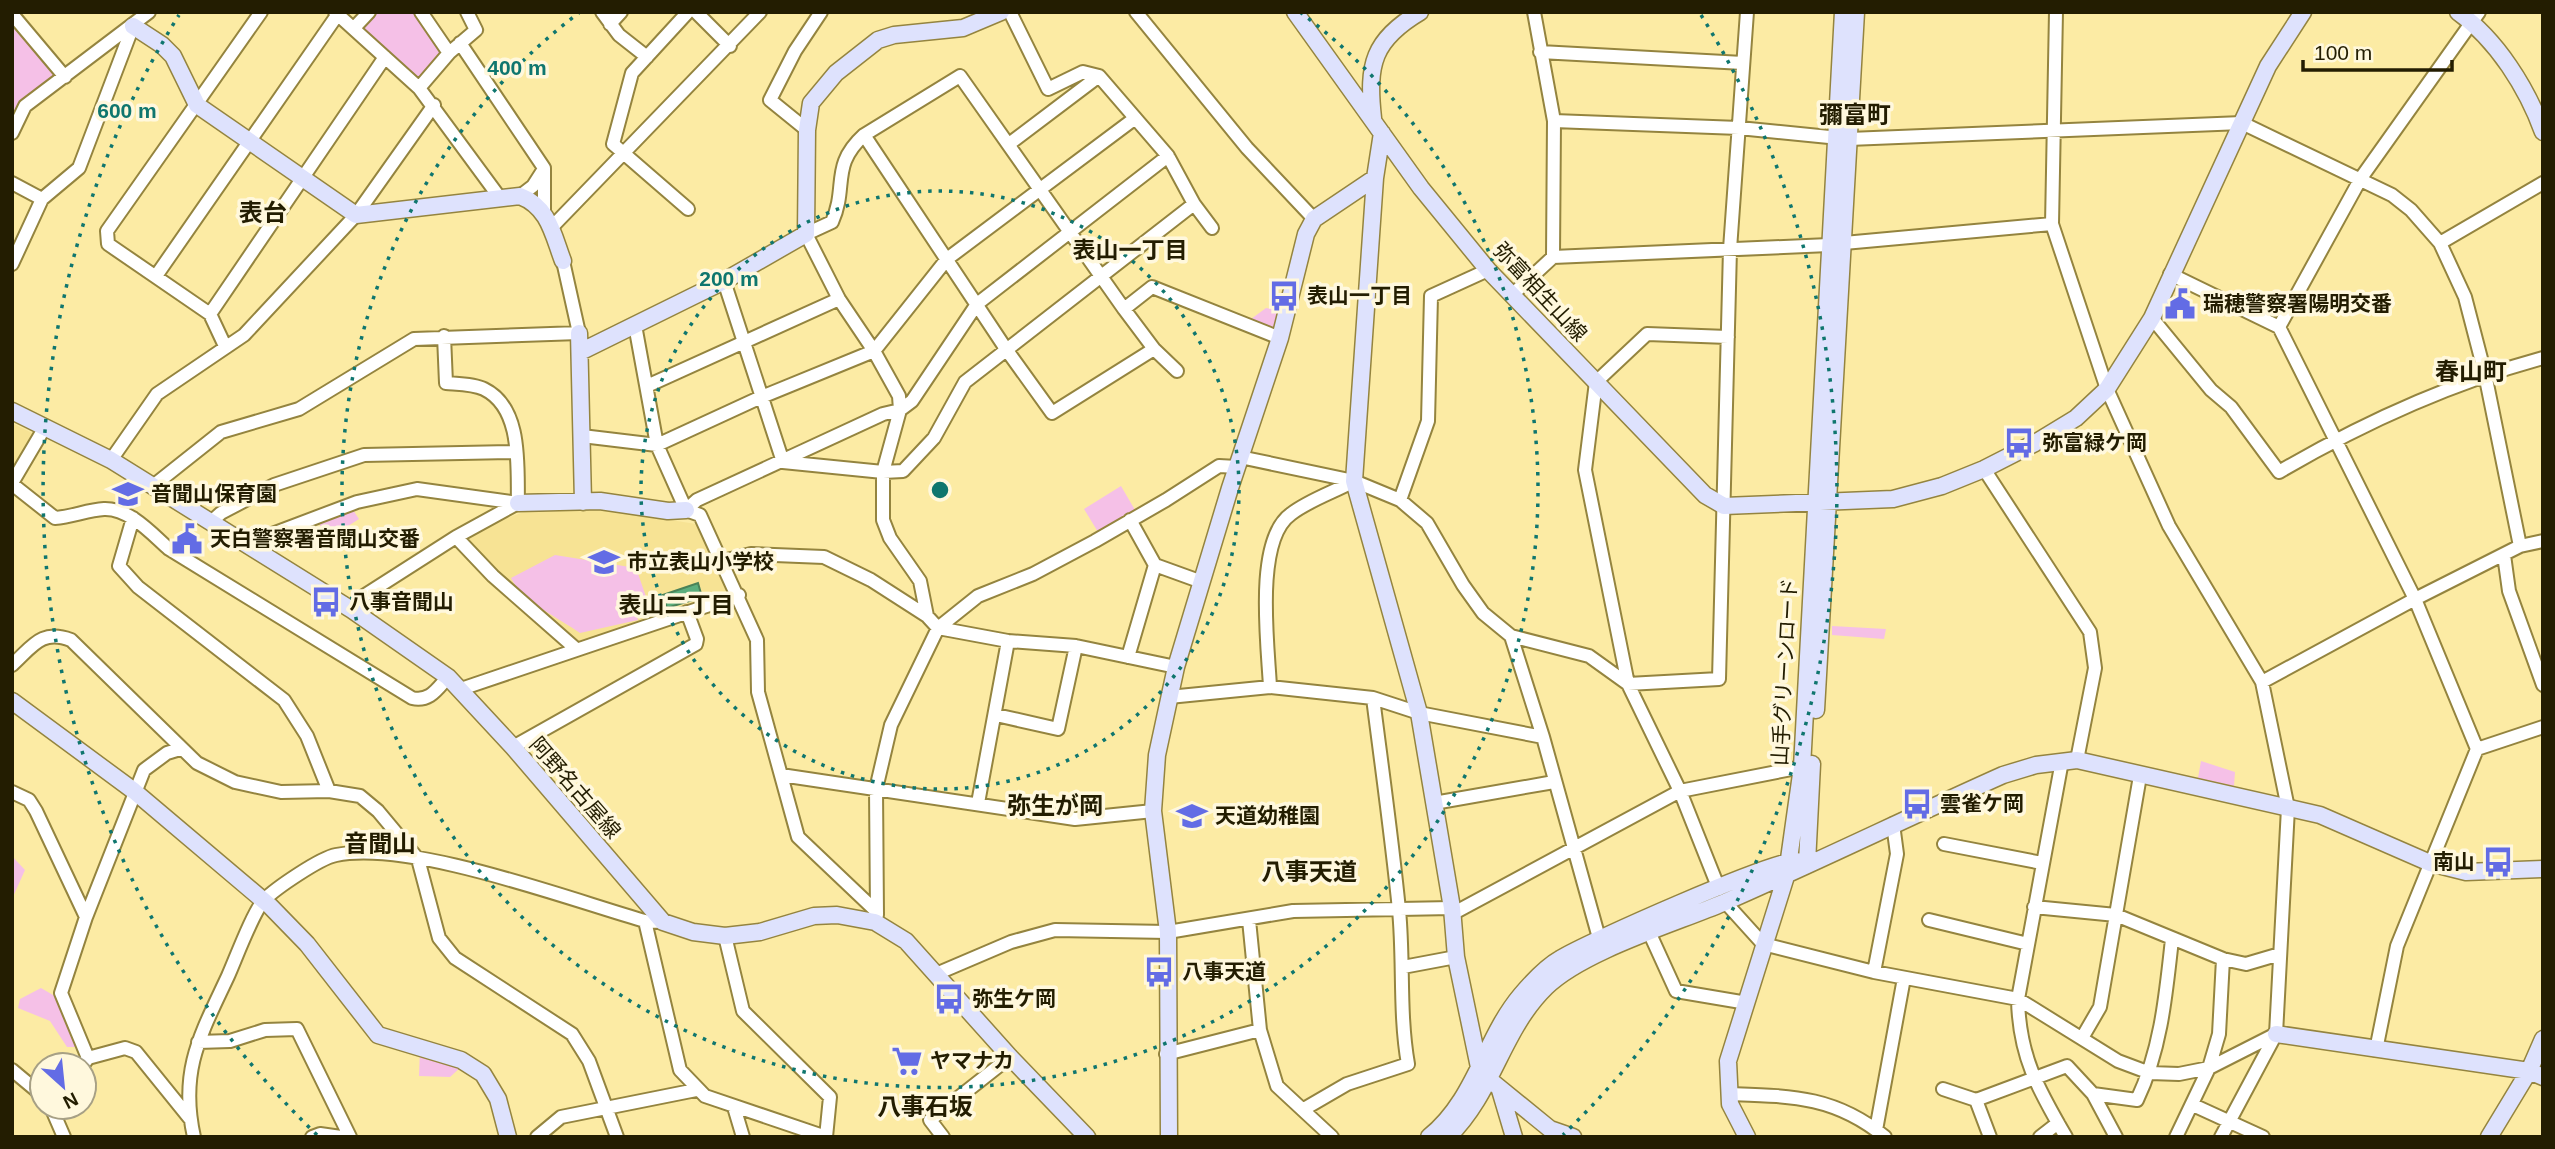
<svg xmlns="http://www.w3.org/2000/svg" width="2555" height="1149" font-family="Arial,'Noto Sans JP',sans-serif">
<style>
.built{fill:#f7e394}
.green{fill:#f5c0e7}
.water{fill:#5bae7d;stroke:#4a8258;stroke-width:2}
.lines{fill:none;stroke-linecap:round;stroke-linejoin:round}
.street-casing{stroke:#94843f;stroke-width:16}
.secondary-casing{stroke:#94843f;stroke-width:19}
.street{stroke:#fff;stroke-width:12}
.secondary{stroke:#dee2fd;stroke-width:16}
.ring{fill:none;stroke:#0f766e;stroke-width:3.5;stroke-dasharray:3.5 7}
.labels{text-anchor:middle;stroke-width:7;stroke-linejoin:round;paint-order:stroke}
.street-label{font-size:21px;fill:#231d01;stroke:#fff8dd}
.poi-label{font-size:21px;font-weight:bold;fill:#231d01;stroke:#fff8dd;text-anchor:start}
.neighbourhood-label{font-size:23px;font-weight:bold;fill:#231d01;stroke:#fff8dd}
.quarter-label{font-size:24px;font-weight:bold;fill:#231d01;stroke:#fff8dd}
.centre{fill:#0f766e;stroke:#fff8dd;stroke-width:3.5}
.ring-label{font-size:21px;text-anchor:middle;font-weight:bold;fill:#0f766e;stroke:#fff8dd;stroke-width:7;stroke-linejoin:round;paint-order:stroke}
</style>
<rect width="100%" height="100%" fill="#fceba4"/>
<path class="built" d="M12,423L36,435L12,474Z
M596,508L702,525L733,591L580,644L575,643L468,544V539L493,523L527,511Z"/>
<path class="green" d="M377,12H414L442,51L416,80L360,29Z
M12,19L56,75L22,100L12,120Z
M1266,308L1283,311L1277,333L1247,322Z
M1121,486L1135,510L1098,532L1084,509Z
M351,507L359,519L328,539L317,520Z
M555,555L636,568L650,608L636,613L638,620L580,633C559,618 523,602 511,578Z
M1832,626L1886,629L1884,639L1832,635Z
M2201,761L2235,772L2234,786L2198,778Z
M12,856L25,870L12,899Z
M41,988L72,1006L80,1047H67L50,1021L18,1008L20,999Z
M420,1049L461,1067L450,1077L419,1076Z"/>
<path class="water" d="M698,583L702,597L667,608L663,595Z"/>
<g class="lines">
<g class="street-casing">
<path id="street" d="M335,12L419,88L500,198
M421,12L449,53
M602,12L619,35L647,57
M696,12L730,46
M1010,12L1048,89L1083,72L1099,76L1168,156L1194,204L1212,228
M1136,12L1247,148L1314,219
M1534,12L1554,121L1553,257
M2056,12L2052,224L2107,389L2169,526L2262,682L2288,808L2276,1034L2221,1137
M12,14L65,77
M610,24L621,12
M354,28L369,12
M460,43L544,168V212
M1540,52L1743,63
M419,88L449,53L476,30L467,12
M1554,121L1739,128L1849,139L2242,123L2392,195L2411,210L2440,243L2465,297L2485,374L2520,546
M807,130L770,100L795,51L821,12
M12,133L25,106L149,12
M864,135L1006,349L1052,413L1154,349
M1009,144L1099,76
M12,183L42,199
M520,196L533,186L542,172
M688,209L613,144L632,73L688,12
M551,228L760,12
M1844,243L2052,224
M2440,243L2543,183
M12,264L42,199L79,168L133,26
M2170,274L2279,327L2415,599L2477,749L2397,946L2376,1050
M156,276L338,14
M724,281L783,462L883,472L903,471L934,438L965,382L1194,204
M1512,295L1553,257L1829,245
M1124,309L1152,287L1280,338
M210,314L385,57
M2152,318L2211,390L2231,407L2279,472C2361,424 2451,383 2543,358
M635,325L657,445L686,510L700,515L757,640L758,692L798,837L877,912
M2279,327L2361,178L2479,12
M444,336L446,383C458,384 474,384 484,389C523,408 517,467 518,503
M225,346L210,314L108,244L107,231L261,12
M647,386L839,299
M582,436L657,445L759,398L874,351L947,259L1134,119
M1240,457L1354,481L1400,500L1427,523L1463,585L1483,613L1511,636L1589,656L1628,684L1719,679L1730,249L1747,12
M111,460L157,394L244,335L356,215L434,105
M1984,469L2090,632L2095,668L2077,760
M12,483L45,427
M12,484L55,518C72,517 87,510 104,509C129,508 151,533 169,549L412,698C430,702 437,689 448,677
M153,486L221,432L299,409L414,339L579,333L563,261
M1400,500L1428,421L1431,296L1488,270
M686,510L697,500L883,414L900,410L912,401L977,304L1168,156
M133,518L119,566L138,587L284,700L307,736L329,791
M1130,520L1155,565L1202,582
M212,521L221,513L274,485L364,455L516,452
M456,537L493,576L575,648
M250,546L259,539L357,502L417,489L518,503
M2504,555L2509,591L2543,685
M723,561L751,554L824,557L871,580L927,616L938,628L1008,641L1076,646L1176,667
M352,610L359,599L456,537L518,503
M927,616L920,581L890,538L883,520V472L900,410L899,396L874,351L839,299L806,234L832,222C848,186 830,166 864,135L960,76L1124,309L1154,349L1177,371
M1511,636L1543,737
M1128,657L1155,565
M12,665C33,646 41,629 71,640L197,763L235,782L281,792L329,791L360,796L378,811L418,859L439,938L455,958L572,1034L589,1061L617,1137
M2262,682L2415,599L2520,546L2543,541
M1270,687C1268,645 1254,540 1291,514C1309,500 1334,492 1354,481
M461,689L739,595
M1169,697L1270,687L1373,698L1419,713L1543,737L1599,938
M996,715L1058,729L1076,646
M513,747L696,644L697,639L687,612
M2477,749L2543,727
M2062,761L2018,999C2019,1056 2038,1089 2066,1137
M781,775L1075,819L1153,811
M12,792L29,800L36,811L86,917
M978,803L1008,641
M1434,803L1554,782
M1944,844L2042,863
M1719,889L1680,791L1628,684L1585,470L1596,382L1647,334L1728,337
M1725,902L1763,944L1874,972L2018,999L2118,1061L2150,1073L2179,1074L2209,1068L2276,1034
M2034,907L2116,915L2223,959L2246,964L2280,954
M1452,914L1680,791L1802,767
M877,915L876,789L891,725L938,628L978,596L1033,574L1095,541L1166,500L1219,466L1237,467
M1249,920L1260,1030L1277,1086L1332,1137
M1929,920L2028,944
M645,921L680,1070L705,1096L826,1137
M1650,934L1676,991L1747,1003
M725,936L743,1011L830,1097L826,1137
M1403,967L1456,957
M1874,972L1897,854L1893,824
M936,974L1011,942L1055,930L1168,932L1293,911L1452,908
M2082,1038L2100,1007L2140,776
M198,1042L230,1041L265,1030L297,1029L350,1137
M1166,1054L1260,1030
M88,1058L125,1048L136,1052L191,1120
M83,1065L88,1058L61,993L86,917L144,770L167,753L180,749
M12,1070L42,1095
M1943,1089L1976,1100L2067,1066L2093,1094L2116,1137
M1730,1094C1791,1096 1835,1096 1885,1137
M2093,1094L2137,1100C2161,1050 2166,994 2172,939
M1976,1100L1990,1137
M2193,1105L2263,1137
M51,1107L64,1137
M734,1107L743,1137
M1304,1109L1347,1084L1408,1064C1399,1013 1404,961 1399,910C1392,839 1382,769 1373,698
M1876,1130L1904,978
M194,1137C179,1070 201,1034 228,976C236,958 253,912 264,900C276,888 320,858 336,855C411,840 568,899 645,921L663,922
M312,1137L320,1134L341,1137
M537,1137L561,1117L696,1090
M943,1137L930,1120L1010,1057
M2040,1137L2058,1123
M2176,1137L2209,1068L2219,1034L2223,959"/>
</g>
<g class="secondary-casing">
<path id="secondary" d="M1295,12L1421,188L1488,270L1705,495L1724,506L1893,499L1942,486L1984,469L2035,443L2076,418L2107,389L2152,318L2268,66L2303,12
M2458,12C2497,40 2527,88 2543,132
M133,26L162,45L173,56L197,105L356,215L520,196C549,207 553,235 563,261
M1373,118C1367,64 1373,40 1420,12
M1375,178L1354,481L1419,713L1452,908L1456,957L1480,1072L1550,1129L1573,1137
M579,333L583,502
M580,352L724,281L806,234L807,130L811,103L836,73L878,40L894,35L963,28L1001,12
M12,411L111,460L352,610L448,677L513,747L663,922L693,932L725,936L760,932L814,916L837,915L875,922L906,941L1010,1057L1087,1137
M518,503L600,501L668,511L686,510
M12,701L134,791L270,906L307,944L378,1035L461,1060L483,1074L498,1099L508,1137
M1816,710L1856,12
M1807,863L1812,764
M2276,1034L2529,1071L2543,1077
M1500,1090L1514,1137
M1169,1137L1168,932L1153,811L1157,755L1176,667L1230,488L1280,338L1306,234L1314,219L1375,178L1382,133
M1429,1137C1476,1099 1484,1039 1521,995C1532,982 1546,967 1560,959C1585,943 1778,858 1796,861
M1448,1137C1494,1092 1501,1031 1546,987C1583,951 1673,924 1723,903C1817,862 1909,817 2003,775L2036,765L2077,760L2320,815L2430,863L2466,872L2543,869
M1747,1137L1730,1104L1728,1061L1787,873L1802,767L1843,12
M2489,1137L2529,1071L2543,1039"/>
</g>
<use href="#street" class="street"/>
<use href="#secondary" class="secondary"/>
</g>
<g class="ring">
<circle cx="940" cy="490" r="299"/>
<path d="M1300 12A598 598 0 1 1 580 12"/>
<path d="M317 1135A897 897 0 0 1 179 15M1701 15A897 897 0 0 1 1563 1135"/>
</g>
<defs>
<g id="bus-bare" transform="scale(2.415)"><path d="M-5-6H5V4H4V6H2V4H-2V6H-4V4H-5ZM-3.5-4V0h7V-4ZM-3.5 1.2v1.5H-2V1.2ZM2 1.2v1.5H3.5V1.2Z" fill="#636ce5" stroke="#fff8dd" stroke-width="2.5" paint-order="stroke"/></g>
<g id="civic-bare" transform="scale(2.415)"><path d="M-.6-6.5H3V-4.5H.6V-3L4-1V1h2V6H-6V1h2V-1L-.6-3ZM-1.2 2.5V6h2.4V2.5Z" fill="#636ce5" stroke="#fff8dd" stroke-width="2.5" paint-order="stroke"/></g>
<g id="school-bare" transform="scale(2.415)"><path d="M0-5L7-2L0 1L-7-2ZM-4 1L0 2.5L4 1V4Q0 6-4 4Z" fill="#636ce5" stroke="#fff8dd" stroke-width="2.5" paint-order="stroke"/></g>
<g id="supermarket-bare" transform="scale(2.415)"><path d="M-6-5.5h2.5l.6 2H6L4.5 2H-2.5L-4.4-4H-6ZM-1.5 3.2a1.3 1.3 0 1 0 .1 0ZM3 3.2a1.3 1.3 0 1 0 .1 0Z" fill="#636ce5" stroke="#fff8dd" stroke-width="2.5" paint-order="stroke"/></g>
</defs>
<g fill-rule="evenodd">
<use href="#bus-bare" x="1284" y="296"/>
<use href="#civic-bare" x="2180" y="304"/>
<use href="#bus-bare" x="2019" y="443"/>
<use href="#school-bare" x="128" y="494"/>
<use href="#civic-bare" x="187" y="539"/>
<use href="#school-bare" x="604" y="562"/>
<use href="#bus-bare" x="326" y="602"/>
<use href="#bus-bare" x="1917" y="804"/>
<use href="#school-bare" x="1192" y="816"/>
<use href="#bus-bare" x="2498" y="862"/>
<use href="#bus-bare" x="1159" y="972"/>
<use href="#bus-bare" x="949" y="999"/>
<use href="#supermarket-bare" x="907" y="1061"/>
</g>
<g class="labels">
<g class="street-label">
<text transform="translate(1540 292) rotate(47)" y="7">弥富相生山線</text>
<text transform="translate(1785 672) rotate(-87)" y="7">山手グリーンロード</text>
<text transform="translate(575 788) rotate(49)" y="7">阿野名古屋線</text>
</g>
<g class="poi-label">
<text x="1307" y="303">表山一丁目</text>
<text x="2203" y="311">瑞穂警察署陽明交番</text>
<text x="2042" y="450">弥富緑ケ岡</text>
<text x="151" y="501">音聞山保育園</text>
<text x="210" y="546">天白警察署音聞山交番</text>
<text x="627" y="569">市立表山小学校</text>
<text x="349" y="609">八事音聞山</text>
<text x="1940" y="811">雲雀ケ岡</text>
<text x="1215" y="823">天道幼稚園</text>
<text x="2475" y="869" text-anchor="end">南山</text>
<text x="1182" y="979">八事天道</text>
<text x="972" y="1006">弥生ケ岡</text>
<text x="930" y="1068">ヤマナカ</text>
</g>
<g class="neighbourhood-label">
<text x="1130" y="258">表山一丁目</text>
<text x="676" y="613">表山二丁目</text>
</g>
<g class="quarter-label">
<text x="1855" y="123">彌富町</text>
<text x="263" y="221">表台</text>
<text x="2471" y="380">春山町</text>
<text x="1055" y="814">弥生が岡</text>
<text x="380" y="852">音聞山</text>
<text x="1309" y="880">八事天道</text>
<text x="925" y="1115">八事石坂</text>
</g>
</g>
<circle cx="940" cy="490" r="10" class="centre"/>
<g class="ring-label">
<text x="517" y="75">400 m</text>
<text x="127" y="118">600 m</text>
<text x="729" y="286">200 m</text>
</g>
<rect width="2555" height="1149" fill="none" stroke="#231d01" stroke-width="28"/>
<g transform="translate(63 1086) rotate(153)"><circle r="33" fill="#fff8dd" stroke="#a7a085" stroke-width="2"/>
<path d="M0-5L12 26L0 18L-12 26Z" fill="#636ce5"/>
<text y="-10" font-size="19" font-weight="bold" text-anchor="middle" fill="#231d01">N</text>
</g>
<path d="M2303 60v10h149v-10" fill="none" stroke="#231d01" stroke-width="3.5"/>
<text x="2314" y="60" font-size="21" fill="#231d01" stroke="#fff8dd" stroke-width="5" paint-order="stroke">100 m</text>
</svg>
